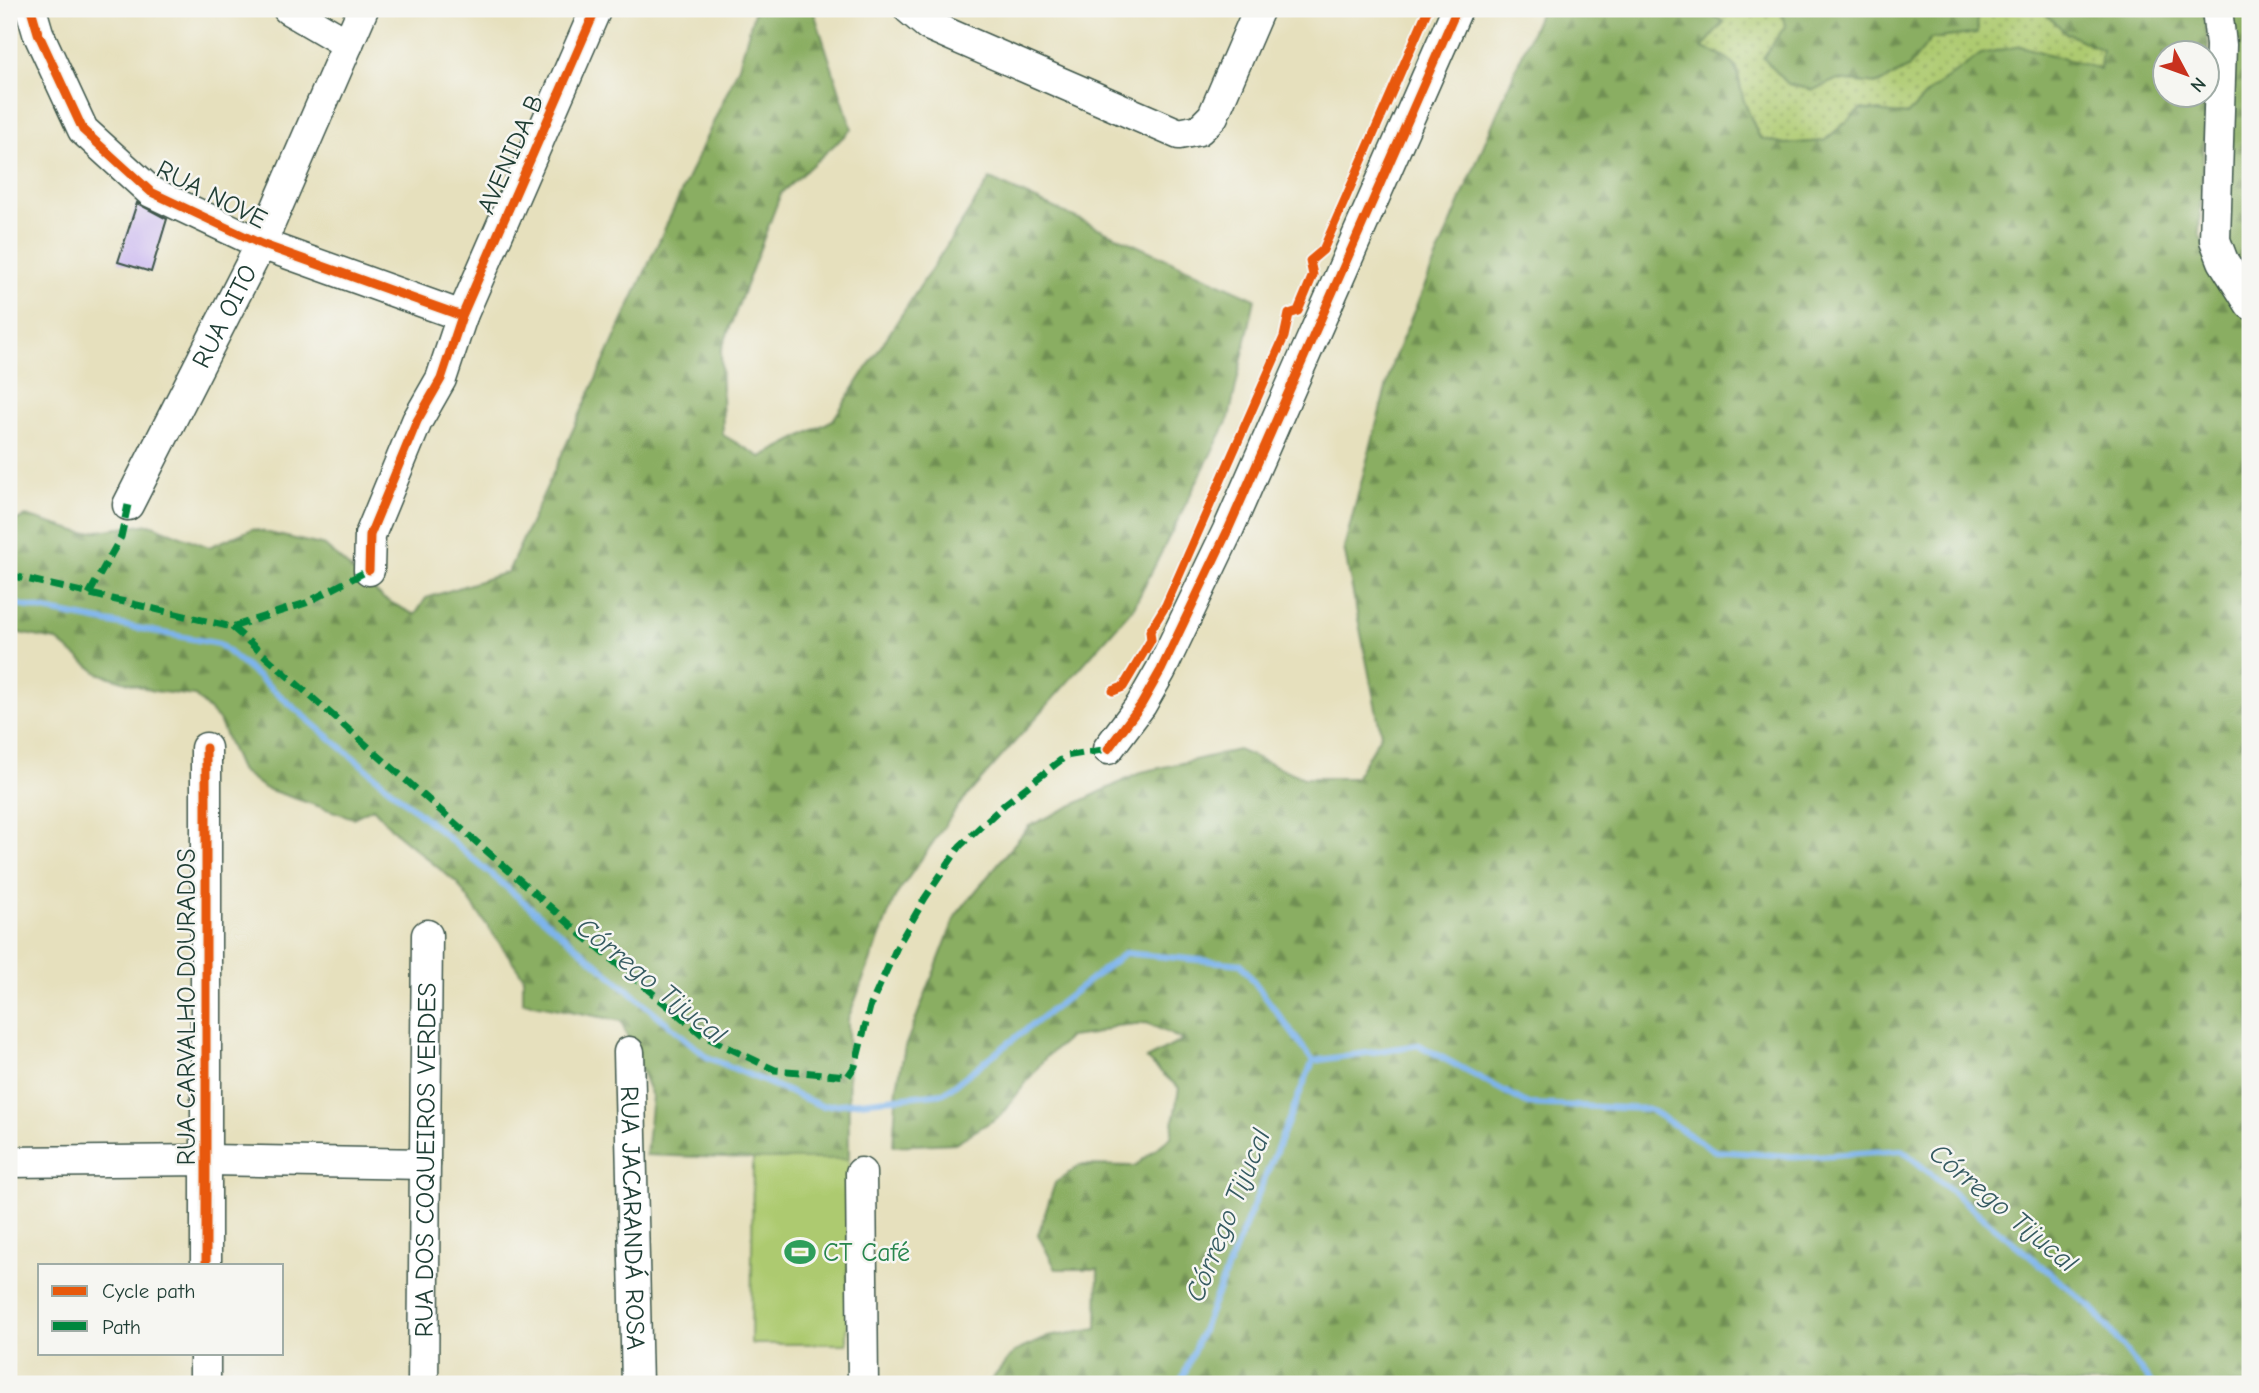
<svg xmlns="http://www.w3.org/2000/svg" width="2259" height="1393" font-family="'Comic Neue',sans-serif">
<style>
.grass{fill:url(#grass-dots);stroke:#668452;stroke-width:2}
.forest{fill:url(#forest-firs);stroke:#54764b;stroke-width:2;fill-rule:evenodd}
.pitch{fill:#adca70;stroke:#668452;stroke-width:2}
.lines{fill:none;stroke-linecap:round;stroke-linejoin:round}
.stream{stroke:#7db4ec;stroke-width:6}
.building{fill:#c4aff0}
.minor-casing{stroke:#3d5549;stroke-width:33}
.minor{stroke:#fff;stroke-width:30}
.quiet{stroke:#00873e;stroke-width:7;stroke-dasharray:14 7;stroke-linecap:butt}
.cycleway-casing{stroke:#f6f6f2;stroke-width:13}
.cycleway{stroke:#e8590c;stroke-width:9}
.labels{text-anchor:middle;stroke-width:5;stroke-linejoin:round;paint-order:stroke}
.street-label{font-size:26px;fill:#1f3d34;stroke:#f6f6f2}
.leisure-label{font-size:26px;fill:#27864d;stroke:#f6f6f2;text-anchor:start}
.water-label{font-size:28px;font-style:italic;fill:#365b62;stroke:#f6f6f2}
</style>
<defs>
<pattern id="grass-dots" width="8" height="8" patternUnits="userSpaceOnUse" patternTransform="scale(1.75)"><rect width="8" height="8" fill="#adca70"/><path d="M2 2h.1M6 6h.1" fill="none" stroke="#8ca55d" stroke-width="1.8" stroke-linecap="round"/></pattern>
<pattern id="forest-firs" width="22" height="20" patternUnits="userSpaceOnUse" patternTransform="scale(1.75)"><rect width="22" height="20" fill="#8aae62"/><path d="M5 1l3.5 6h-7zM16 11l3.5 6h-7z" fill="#708f52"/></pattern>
</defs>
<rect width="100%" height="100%" fill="#f6f6f2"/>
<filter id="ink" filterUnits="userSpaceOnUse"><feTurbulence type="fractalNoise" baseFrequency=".0143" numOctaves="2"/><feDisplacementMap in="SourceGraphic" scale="14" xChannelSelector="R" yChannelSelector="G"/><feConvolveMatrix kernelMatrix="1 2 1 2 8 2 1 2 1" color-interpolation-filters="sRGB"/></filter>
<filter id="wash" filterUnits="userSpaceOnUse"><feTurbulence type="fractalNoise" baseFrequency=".00686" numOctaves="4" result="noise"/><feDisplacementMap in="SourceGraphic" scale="28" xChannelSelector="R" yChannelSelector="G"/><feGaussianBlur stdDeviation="1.57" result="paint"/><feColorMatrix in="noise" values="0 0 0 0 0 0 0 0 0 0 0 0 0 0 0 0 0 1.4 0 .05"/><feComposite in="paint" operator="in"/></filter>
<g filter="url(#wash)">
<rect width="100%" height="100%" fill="#e6e0bd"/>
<path class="grass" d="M1702,9H1781L1786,26L1813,90L1836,80L1878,84L1908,68L1931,39L1978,33L1976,9H2041L2066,33L2102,50L2100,69L2020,46L1931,90L1907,115L1862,109L1824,141L1785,144L1760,138L1743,99L1737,68L1701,48L1724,22Z"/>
<path class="forest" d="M755,9H813L852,129L781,193L721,351L723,435L761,457L833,420L990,179L1255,299L1229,418L1134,607L959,805L895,897L848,1019L849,1159H753L646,1155L652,1096L621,1021L523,1002V976L457,883L398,835L373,808L353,818L264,788L240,770L219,720L195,696L154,691L98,673L56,640L9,631V523L26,516L83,533L150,524L209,547L252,529L325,546L384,599L415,615L426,598L508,572L739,66Z
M1541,9H1702L1724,22L1702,48C1740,60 1734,64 1743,98C1747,111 1754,125 1760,138L1785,144L1824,141L1861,109L1907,115L1931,90L1981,54L2020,46L2100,69L2102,50L2066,33L2041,9H2203L2209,48L2199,233L2213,268L2250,317V1384H988L1014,1352L1048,1337L1097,1329L1098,1269H1056L1038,1235L1055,1183L1080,1165L1135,1166L1171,1137L1179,1088L1146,1059L1183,1040L1147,1023L1115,1026L1093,1034L1070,1037L1046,1057L1000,1116L955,1143L893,1146L897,1087L905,1047L956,915L1029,826L1142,772L1238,750L1304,778H1355L1381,734L1344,548L1393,361ZM2164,52H2206V94H2164Z
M1781,9H1976L1978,33L1931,39L1908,68L1878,84L1836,80L1813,90L1788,84L1763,58L1785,26Z
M2228,9H2250V291L2230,251Z"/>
<path class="pitch" d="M753,1159H849L847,1344H751Z"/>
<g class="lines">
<path class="stream" d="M9,603L219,644L707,1057L822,1106L944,1093L1125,953L1241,964L1313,1061L1419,1045L1528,1104L1649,1109L1715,1151L1803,1157L1902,1150L2092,1308L2152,1384
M1180,1384L1313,1061"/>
</g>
<g id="blocks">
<path class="building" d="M137,203L167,219L151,272L118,262Z"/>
</g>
</g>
<g filter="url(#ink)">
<use href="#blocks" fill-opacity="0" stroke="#3d5549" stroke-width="2"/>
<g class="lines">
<g class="minor-casing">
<g id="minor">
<path d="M31,9L38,33L83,130L151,192L261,244L462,316"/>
<path d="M288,9L348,44"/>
<path d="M909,9L928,25L1179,134L1199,130L1213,116L1259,9"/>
<path d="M2217,9L2221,45L2215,240L2223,261L2250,304"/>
<path id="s1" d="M128,505L261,244L363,9"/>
<path d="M369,570L370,535L417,421L441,379L462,316L596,9"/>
<path d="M206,748V1265"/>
<path d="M1108,749L1141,705L1161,670L1228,530L1457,9"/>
<path id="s2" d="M629,1052L637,1384"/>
<path d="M9,1162L208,1160L425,1164"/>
<path d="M861,1173L863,1384"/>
<path d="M205,1384V1353"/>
<path id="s3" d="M423,1384L427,935"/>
</g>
</g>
<use href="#minor" class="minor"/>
<path class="quiet" d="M9,575L232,627L306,603L369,570
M89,594L121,537L128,505
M232,627L581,934L704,1036L775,1070L848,1076L855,1066L870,1007L897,947L925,898L960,846L1005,804L1066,756L1108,749"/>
<g class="cycleway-casing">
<path id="cycleway" d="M31,9L38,33L83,130L151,192L261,244L462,316
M369,570L370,535L417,421L441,379L462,316L596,9
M1113,691L1123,687L1151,640L1150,631L1166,605L1284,337L1289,314L1298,311L1313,275L1310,261L1323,250L1428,9
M206,748V1265
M1108,749L1141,705L1161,670L1228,530L1457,9"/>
</g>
<use href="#cycleway" class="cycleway"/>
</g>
</g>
<defs>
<g id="stadium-bare" transform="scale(2.415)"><path d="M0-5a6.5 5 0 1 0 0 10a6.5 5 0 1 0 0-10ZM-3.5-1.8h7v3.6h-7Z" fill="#2e9e5b" stroke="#f6f6f2" stroke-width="2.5" paint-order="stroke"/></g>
</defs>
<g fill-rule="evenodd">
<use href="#stadium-bare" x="800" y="1252"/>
</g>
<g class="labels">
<g class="street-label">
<text transform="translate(510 154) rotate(-66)" y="9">AVENIDA B</text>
<text transform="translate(212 194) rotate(27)" y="9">RUA NOVE</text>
<text dy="9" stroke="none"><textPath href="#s1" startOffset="212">RUA OITO</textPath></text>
<text transform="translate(186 1007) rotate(-90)" y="9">RUA CARVALHO DOURADOS</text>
<text dy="9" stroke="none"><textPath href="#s3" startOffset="224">RUA DOS COQUEIROS VERDES</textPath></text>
<text dy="9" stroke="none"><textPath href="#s2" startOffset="166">RUA JACARANDÁ ROSA</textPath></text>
</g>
<g class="leisure-label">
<text x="823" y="1261">CT Café</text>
</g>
<g class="water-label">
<text transform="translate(652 980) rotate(39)" y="10">Córrego Tijucal</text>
<text transform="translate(2004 1207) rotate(40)" y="10">Córrego Tijucal</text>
<text transform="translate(1227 1215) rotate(-68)" y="10">Córrego Tijucal</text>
</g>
</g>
<rect width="2259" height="1393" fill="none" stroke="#f6f6f2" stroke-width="35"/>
<rect x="38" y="1264" width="245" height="91" fill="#f6f6f2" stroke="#a0aca6" stroke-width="2"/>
<rect x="52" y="1286" width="35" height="10" fill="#e8590c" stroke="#a0aca6" stroke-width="2"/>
<text x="102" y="1298" font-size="21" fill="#1f3d34">Cycle path</text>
<rect x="52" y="1321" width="35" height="10" fill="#00873e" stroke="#a0aca6" stroke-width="2"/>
<text x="102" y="1334" font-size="21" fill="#1f3d34">Path</text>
<g transform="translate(2186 74) rotate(131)"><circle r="33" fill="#f6f6f2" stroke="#a0aca6" stroke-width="2"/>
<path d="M0-5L12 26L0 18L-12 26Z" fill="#c8321e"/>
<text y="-10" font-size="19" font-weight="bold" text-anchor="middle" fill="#1f3d34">N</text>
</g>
</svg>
